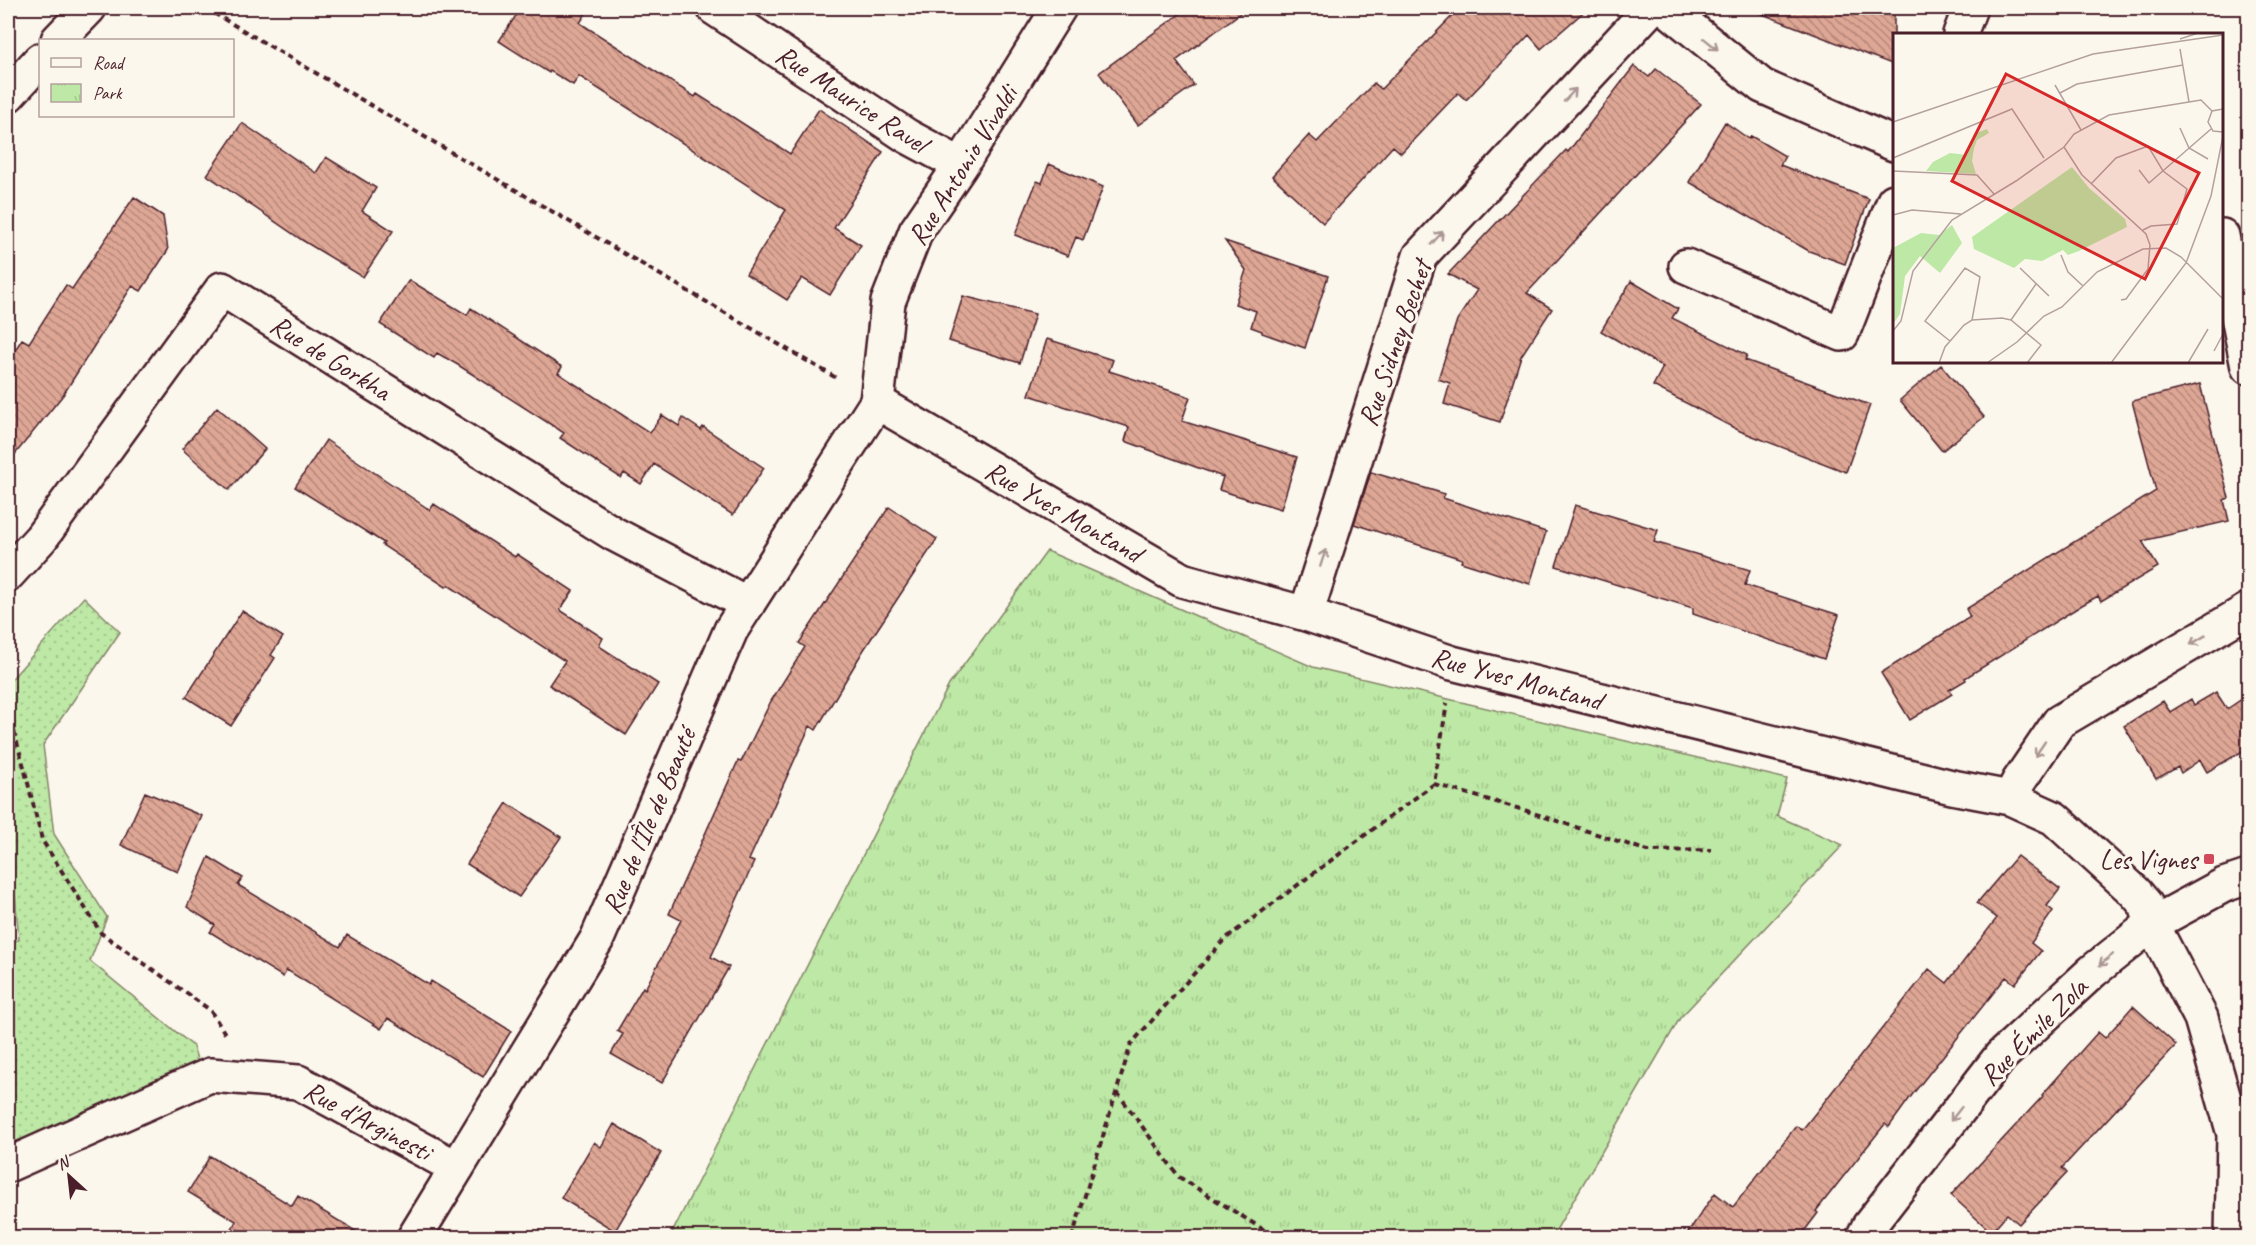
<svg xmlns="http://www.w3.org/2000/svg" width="2256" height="1245" font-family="Caveat,sans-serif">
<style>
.grass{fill:url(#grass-dots);stroke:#848468;stroke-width:1.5}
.park{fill:url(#park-tufts);stroke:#848468;stroke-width:1.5}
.building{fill:url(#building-back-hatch);stroke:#4a1f2b;stroke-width:1.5}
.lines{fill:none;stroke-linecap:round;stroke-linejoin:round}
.street-casing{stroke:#4a1f2b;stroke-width:38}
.secondary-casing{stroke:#4a1f2b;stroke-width:38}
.path{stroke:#4a1f2b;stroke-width:4;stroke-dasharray:6 4.5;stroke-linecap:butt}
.street{stroke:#fbf7ec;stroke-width:33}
.secondary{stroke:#fbf7ec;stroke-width:33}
.oneway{stroke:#ab9695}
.poi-dot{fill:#d1495b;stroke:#fbf7ec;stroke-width:2}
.labels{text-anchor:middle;stroke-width:6;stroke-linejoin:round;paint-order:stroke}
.street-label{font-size:28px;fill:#4a1f2b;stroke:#fbf7ec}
.poi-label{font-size:28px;fill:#4a1f2b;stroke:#fbf7ec;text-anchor:end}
.inset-road{fill:none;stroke:#b4a19f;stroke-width:1.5}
.view{fill:#d62828;fill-opacity:0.15;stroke:#d62828;stroke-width:3}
.inset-edge{fill:none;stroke:#4a1f2b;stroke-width:3}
</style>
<defs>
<pattern id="grass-dots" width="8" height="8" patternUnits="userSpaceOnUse" patternTransform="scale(1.5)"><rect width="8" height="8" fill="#bde8a5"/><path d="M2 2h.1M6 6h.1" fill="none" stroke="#a4c78e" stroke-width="1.8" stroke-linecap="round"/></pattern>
<pattern id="park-tufts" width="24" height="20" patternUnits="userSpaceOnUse" patternTransform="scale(1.5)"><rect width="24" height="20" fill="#bde8a5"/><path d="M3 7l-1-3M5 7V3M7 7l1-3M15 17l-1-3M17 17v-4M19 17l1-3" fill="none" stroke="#a4c78e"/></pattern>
<pattern id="building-back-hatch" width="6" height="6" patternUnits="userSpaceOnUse" patternTransform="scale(1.5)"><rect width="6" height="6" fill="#dea795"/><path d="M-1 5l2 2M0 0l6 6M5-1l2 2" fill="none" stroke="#b6877a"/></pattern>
</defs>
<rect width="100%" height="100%" fill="#fbf7ec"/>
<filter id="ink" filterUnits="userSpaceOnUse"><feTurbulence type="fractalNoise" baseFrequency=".0167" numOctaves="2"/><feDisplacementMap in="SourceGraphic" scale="12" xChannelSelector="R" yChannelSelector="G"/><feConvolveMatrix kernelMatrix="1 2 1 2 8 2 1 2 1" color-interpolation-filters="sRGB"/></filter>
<g filter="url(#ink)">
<path class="grass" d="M84,597L120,632L43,745L54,834L107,917L90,961L193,1046L200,1069L8,1152V942L19,940L8,814V683Z"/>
<path class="park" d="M1047,551L1313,667L1787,779L1777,816L1843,845L1680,1018L1552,1237H670L949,685Z"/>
<path class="building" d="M521,8H589L580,23L695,97L697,94L790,154L819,109L883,152L834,228L861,245L830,295L802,278L787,300L746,274L786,210L579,76L573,85L550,71L549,73L499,41Z
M1188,8H1247L1176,61L1194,85L1138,125L1099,73Z
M1460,8H1588L1541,49L1529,35L1466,100L1458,93L1401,153L1393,146L1323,223L1272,176L1309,135L1317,142L1374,83L1381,89Z
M1753,8H1894V65L1752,10Z
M1634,66L1649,77L1656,69L1701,104L1527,293L1552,309L1521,356L1500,422L1444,404L1450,383L1438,379L1457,320L1477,290L1448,274L1566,150L1568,152Z
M1725,122L1749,139L1751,136L1785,156L1780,165L1869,199L1845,264L1809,251L1689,182Z
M242,123L316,173L326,157L376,188L362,211L393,231L363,277L302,240L207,175Z
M1049,164L1103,187L1083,240L1076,237L1068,256L1015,235L1037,181L1042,183Z
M134,197L163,216L168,250L141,291L132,286L63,395L8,463V361L22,339L29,343L66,285L72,289Z
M1225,241L1328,276L1305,348L1262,333V331L1251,327L1256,311L1235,304L1246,270Z
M409,280L467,315L471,308L562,367L558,373L650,433L662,415L679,426L683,418L701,430L703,427L764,468L733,515L654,464L641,484L624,473L621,478L560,438L564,433L458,365L437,353L434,358L380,324Z
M1631,281L1678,309L1672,318L1747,355L1745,360L1870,405L1846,472L1740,431L1653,386L1663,367L1601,331Z
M963,296L1035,314L1020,363L949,341Z
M1047,339L1113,360L1109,371L1190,397L1182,421L1297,457L1281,509L1219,490L1223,477L1125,441L1129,427L1029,395Z
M1941,365L1984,417L1942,451L1900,400Z
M2200,384L2229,498L2224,500L2229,521L2142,541L2158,567L2101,601L2098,596L2082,605L1965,678L1966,680L1949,690L1952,694L1910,720L1881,673L1970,617L1966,609L2156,491L2132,401Z
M217,407L265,449L229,490L182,449Z
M326,440L430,510L434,504L515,557L517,554L573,591L560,610L603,638L599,646L658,684L626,735L549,685L565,661L448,585L446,587L382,545L384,543L295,487Z
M1371,472L1445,494L1443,498L1546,532L1530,584L1461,562L1462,559L1354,524Z
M1575,505L1658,530L1654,542L1750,570L1745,585L1839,615L1824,659L1693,614V608L1556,566Z
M889,507L937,539L863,651L816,730L810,726L749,860L754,862L711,957L729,967L662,1083L611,1054L623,1034L617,1031L643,987L645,989L681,920L669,914L738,761L741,762L771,701L805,647L799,643Z
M242,611L283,637L271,655L275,658L231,726L186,697Z
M2216,692L2227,709L2248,695V748L2207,772L2200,760L2181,773L2178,767L2156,779L2124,726L2163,701L2170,712L2191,699L2194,705Z
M145,792L202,816L178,872L121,845Z
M507,803L561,837L519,897L467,864Z
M2017,856L2060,889L2047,906L2053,911L2031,943L2041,951L2015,984L2006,977L1912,1095L1889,1127L1885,1124L1816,1211L1818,1213L1799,1238H1684L1715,1193L1733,1207L1796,1126L1802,1130L1929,969L1947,983L1997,918L1977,903Z
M209,857L243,878L238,885L340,947L347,935L429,985L431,981L511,1031L483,1077L388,1018L381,1029L287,970L283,977L210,932L215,925L187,907Z
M2133,1006L2176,1045L2062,1168L2067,1173L2019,1224L2007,1214L1991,1232L1951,1195L2043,1096L2042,1095L2098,1032L2105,1038Z
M614,1124L661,1153L615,1231L561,1198L594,1142L601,1147Z
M210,1156L292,1206L298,1196L367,1238H227L236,1221L188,1192Z"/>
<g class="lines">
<g class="street-casing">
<path id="street" d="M714,8L907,136L961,165
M1666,8L1762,86L1894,144
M1960,34L1970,8
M2222,236L2248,367
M1686,266L1842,334L1894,201
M877,402L1182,580L1306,614L1452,663L1952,787L2010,798L2054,818L2135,892L2146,905L2152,924L2201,1018L2234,1134L2232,1238
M8,574L41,538L222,289L614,534L748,604
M1306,614L1420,256L1651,8
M2010,798L2019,781L2059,722L2248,610
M8,1165L210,1075L298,1082L457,1168
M414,1238L597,939L731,630L877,402L888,302L916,231L961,165L1059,8
M1863,1238L1869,1226L2001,1056L2093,971L2152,924L2224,885L2248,877"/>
</g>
<g class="secondary-casing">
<path id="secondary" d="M58,40L89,8
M8,95L40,60"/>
</g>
<path class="path" d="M205,8L838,379
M8,711L24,767L42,840L101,933L210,1010L226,1035
M1434,784L1524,810L1648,851L1711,850
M1117,1092L1179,1177L1277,1238
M1072,1238L1131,1044L1225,939L1434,784L1447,703"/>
<use href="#street" class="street"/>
<use href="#secondary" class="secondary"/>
</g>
<defs><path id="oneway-shaft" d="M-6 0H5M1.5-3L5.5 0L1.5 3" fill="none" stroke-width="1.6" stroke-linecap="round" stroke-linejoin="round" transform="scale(1.5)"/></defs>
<g class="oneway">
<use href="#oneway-shaft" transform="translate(1711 44) rotate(39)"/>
<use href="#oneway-shaft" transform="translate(1570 95) rotate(-47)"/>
<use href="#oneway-shaft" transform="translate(1437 238) rotate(-47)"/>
<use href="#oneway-shaft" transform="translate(1323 558) rotate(-72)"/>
<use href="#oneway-shaft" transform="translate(2198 640) rotate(149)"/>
<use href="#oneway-shaft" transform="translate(2040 749) rotate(124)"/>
<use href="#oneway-shaft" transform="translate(2106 960) rotate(141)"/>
<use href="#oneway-shaft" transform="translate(1956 1114) rotate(128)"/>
</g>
</g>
<rect class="poi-dot" x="2203" y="853" width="12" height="12" rx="3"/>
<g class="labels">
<g class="street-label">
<text transform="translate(852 98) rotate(33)" y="10">Rue Maurice Ravel</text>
<text transform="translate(962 165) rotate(-58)" y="10">Rue Antonio Vivaldi</text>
<text transform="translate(1394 343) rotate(-71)" y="10">Rue Sidney Bechet</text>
<text transform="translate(331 357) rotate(32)" y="10">Rue de Gorkha</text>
<text transform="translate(1064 511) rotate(30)" y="10">Rue Yves Montand</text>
<text transform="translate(1517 678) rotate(15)" y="10">Rue Yves Montand</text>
<text transform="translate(648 821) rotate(-67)" y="10">Rue de l'Île de Beauté</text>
<text transform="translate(2033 1031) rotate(-45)" y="10">Rue Émile Zola</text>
<text transform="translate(368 1120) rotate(28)" y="10">Rue d'Arginesti</text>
</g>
<g class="poi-label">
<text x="2197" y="869">Les Vignes</text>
</g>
</g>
<g transform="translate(1893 33)">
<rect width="330" height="330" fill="#fbf7ec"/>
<path d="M94,96L96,100L84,107L81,115L79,128L83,141L33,138L40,129L57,120L74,122L81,101Z" fill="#bde8a5"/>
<path d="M59,192L69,210L47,240L27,223L12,243L7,281L0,291V215L28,200L46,202Z" fill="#bde8a5"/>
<path d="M179,134L196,155L232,186L234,194L186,218L175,222L170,217L149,228L132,226L121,235L81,216L79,204Z" fill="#bde8a5"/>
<path class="inset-road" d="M287,6L305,0M287,16L296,69M162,52L188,97M167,60L184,51L290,32M330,76L319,78L315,89L320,98L330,99M0,89L200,21L330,2M287,95L296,115L315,126M171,114L189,142L253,201L257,212L255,236L233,266L228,267M0,125L119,76L151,125M246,137L256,150L318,96M0,138L84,142L101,161M198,151L223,125L255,113L270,138L294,156L284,191L258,193L250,197M0,182L19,177L68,181M168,222L175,239L190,253M127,235L156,263M118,287L143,251M0,298L8,288L20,238L59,187L123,148L171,114L181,101L216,82L296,69L308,67L319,78M57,308L32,288L72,235L87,244L79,287M321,318L330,301M46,330L52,314L71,292L79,287L109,285L118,287L148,312L134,330M94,330L124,309L151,283L169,274L204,239L250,216L273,215L288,224L330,266M218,330L293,230L318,163L330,103M295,330L315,296"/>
<path class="view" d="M113,41L306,140L252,246L59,148Z"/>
<rect width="330" height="330" class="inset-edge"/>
</g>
<rect width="2256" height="1245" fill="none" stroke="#fbf7ec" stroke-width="30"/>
<rect x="15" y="15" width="2226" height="1215" fill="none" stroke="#4a1f2b" stroke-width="2" filter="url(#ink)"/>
<rect x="39" y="39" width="195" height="78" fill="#fbf7ec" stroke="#b4a19f" stroke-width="1.5"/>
<rect x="51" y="58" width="30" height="9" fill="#fbf7ec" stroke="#b4a19f" stroke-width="1.5"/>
<text x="93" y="69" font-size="18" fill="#4a1f2b">Road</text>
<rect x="51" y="84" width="30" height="18" fill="url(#park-tufts)" stroke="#b4a19f" stroke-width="1.5"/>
<text x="93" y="99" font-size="18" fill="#4a1f2b">Park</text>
<g transform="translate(69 1176) rotate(333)" stroke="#fbf7ec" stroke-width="4.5" paint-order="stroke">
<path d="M0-4.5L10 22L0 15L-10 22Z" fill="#4a1f2b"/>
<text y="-9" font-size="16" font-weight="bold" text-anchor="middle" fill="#4a1f2b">N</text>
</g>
</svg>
